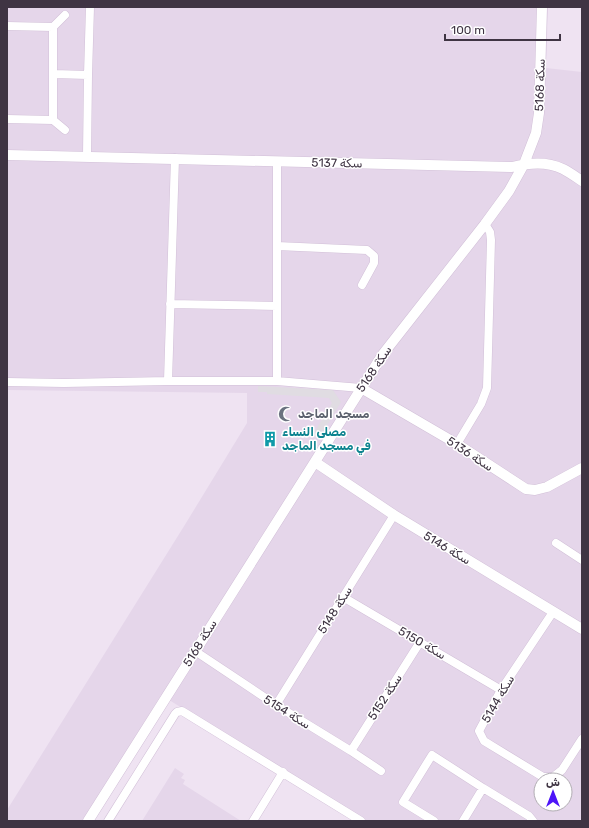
<svg xmlns="http://www.w3.org/2000/svg" width="589" height="828" font-family="Rubik,'Noto Sans Arabic',sans-serif">
<style>
.residential{fill:#e5d6ea;fill-rule:evenodd}
.parking{fill:#e0dce2}
.lines{fill:none;stroke-linecap:round;stroke-linejoin:round}
.minor-casing{stroke:#d2c0d8;stroke-width:9}
.tertiary-casing{stroke:#d2c0d8;stroke-width:11}
.minor{stroke:#fff;stroke-width:8}
.tertiary{stroke:#fff;stroke-width:10}
.labels{text-anchor:middle;stroke-width:3;stroke-linejoin:round;paint-order:stroke}
.street-label{font-size:12px;fill:#3f3443;stroke:#fff}
.worship-label{font-size:12px;font-weight:bold;fill:#5b616d;stroke:#fff;text-anchor:start}
.culture-label{font-size:12px;font-weight:bold;fill:#0d838f;stroke:#fff;text-anchor:start}
</style>
<rect width="100%" height="100%" fill="#efe3f2"/>
<path class="residential" d="M7,7H548L546,68L582,72V821H365L161,695L83,821H7V810L186,523L247,423V393L7,390ZM541,780H565V804H541Z
M175,768L184,774L181,778L185,780L183,784L241,821H142Z"/>
<path class="parking" d="M258,386L333,390L341,402L319,439L312,436L332,403L329,398L267,394V392H258Z"/>
<g class="lines">
<g class="minor-casing">
<path id="minor" d="M7,26L53,27
M54,74L88,75
M7,119L53,120
M65,130L53,120V27L65,15
M87,156L88,75L90,7
M277,161V381
M277,246L367,250L374,256V263L362,285
M170,304L277,306
M168,381L175,158
M7,382L64,383L168,381H277L361,388
M457,444L481,404L487,388L491,240L490,232L485,224
M556,543L582,560
M343,597L501,690
M553,612L501,690L479,731L484,741L543,777H553L562,770L582,739
M195,651L276,705L351,751L381,771
M276,705L394,515
M351,751L420,642
M108,821L175,714L177,712L182,711L361,821
M253,821L283,772
M434,821L403,802L432,755L483,788
M463,821L483,788L529,816L533,821"/>
</g>
<g class="tertiary-casing">
<path id="tertiary" d="M7,155L512,167C529,163 546,161 563,169C569,172 576,177 582,181
M361,388L457,444L526,489L535,490L547,487L582,468
M315,462L394,515L582,629
M88,821L383,354L485,224L509,191L524,164L536,133L539,113L542,7"/>
</g>
<use href="#minor" class="minor"/>
<use href="#tertiary" class="tertiary"/>
</g>
<defs>
<g id="mosque-bare" transform="scale(1.2)"><path d="M3.5-4.9A6 6 0 1 0 3.5 4.9A5 5 0 1 1 3.5-4.9Z" fill="#6b7280" stroke="#fff" stroke-width="2.5" paint-order="stroke"/></g>
<g id="building-bare" transform="scale(1.2)"><path d="M-4-6H4V6H1V3H-1V6H-4ZM-2.5-4.3h1.7v1.8h-1.7ZM.8-4.3h1.7v1.8H.8ZM-2.5-1h1.7V.8h-1.7ZM.8-1h1.7V.8H.8Z" fill="#0f9aa8" stroke="#fff" stroke-width="2.5" paint-order="stroke"/></g>
</defs>
<g fill-rule="evenodd">
<use href="#mosque-bare" x="286" y="414"/>
<use href="#building-bare" x="270" y="439"/>
</g>
<g class="labels">
<g class="street-label">
<text transform="translate(540 85) rotate(-88)" y="4">سكة 5168</text>
<text transform="translate(337 163) rotate(1)" y="4">سكة 5137</text>
<text transform="translate(374 369) rotate(-56)" y="4">سكة 5168</text>
<text transform="translate(470 454) rotate(33)" y="4">سكة 5136</text>
<text transform="translate(447 548) rotate(31)" y="4">سكة 5146</text>
<text transform="translate(335 610) rotate(-58)" y="4">سكة 5148</text>
<text transform="translate(200 643) rotate(-58)" y="4">سكة 5168</text>
<text transform="translate(422 643) rotate(30)" y="4">سكة 5150</text>
<text transform="translate(385 697) rotate(-57)" y="4">سكة 5152</text>
<text transform="translate(498 699) rotate(-60)" y="4">سكة 5144</text>
<text transform="translate(287 712) rotate(32)" y="4">سكة 5154</text>
</g>
<g class="worship-label">
<text x="298" y="418">مسجد الماجد</text>
</g>
<g class="culture-label">
<text x="282" y="436">مصلى النساء<tspan x="282" dy="14">في مسجد الماجد</tspan></text>
</g>
</g>
<rect width="589" height="828" fill="none" stroke="#3f3443" stroke-width="16"/>
<g transform="translate(553 792)"><circle r="19" fill="#ffffff" stroke="#b2aeb4"/>
<path d="M0-3L7 15L0 10L-7 15Z" fill="#4d14f8"/>
<text y="-6" font-size="11" font-weight="bold" text-anchor="middle" fill="#3f3443">ش</text>
</g>
<path d="M445 34v6h115v-6" fill="none" stroke="#3f3443" stroke-width="2"/>
<text x="451" y="34" font-size="12" fill="#3f3443" stroke="#ffffff" stroke-width="3" paint-order="stroke">100 m</text>
</svg>
